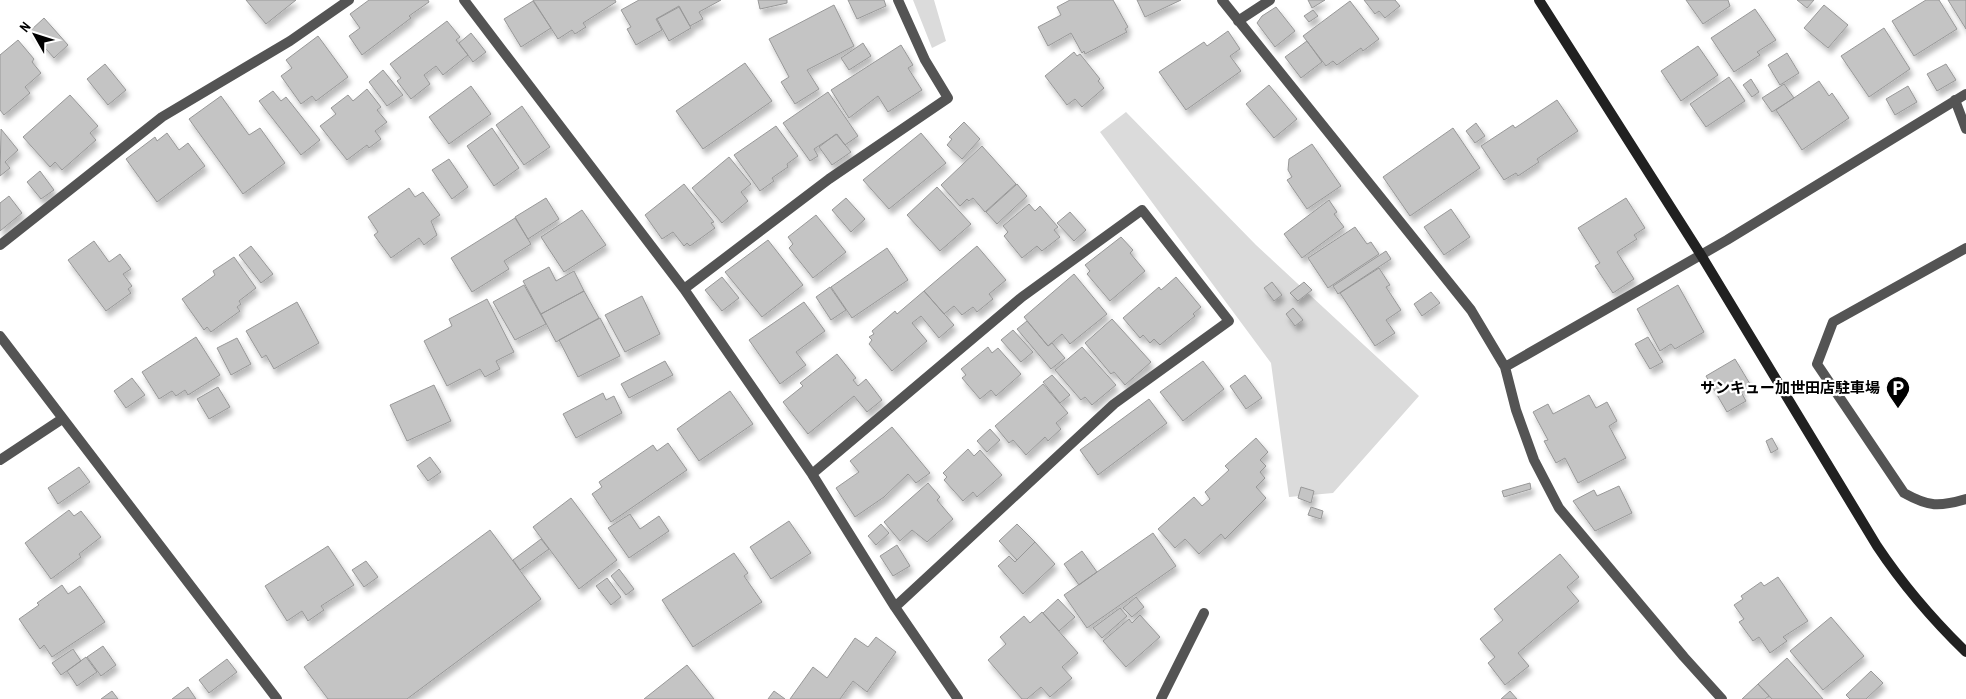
<svg xmlns="http://www.w3.org/2000/svg" width="1966" height="699" font-family="'Archivo Narrow','Noto Sans JP',sans-serif">
<style>
.green{fill:#dbdbdb}
.building{fill:#c4c4c4;stroke:#989898;filter:url(#shadow)}
.lines{fill:none;stroke-linecap:round;stroke-linejoin:round}
.lane{stroke:#545454;stroke-width:10}
.street{stroke:#545454;stroke-width:10}
.secondary{stroke:#212121;stroke-width:10}
.labels{text-anchor:middle;stroke-width:4.5;stroke-linejoin:round;paint-order:stroke}
.poi-label{font-size:15px;font-weight:bold;fill:#000;stroke:#fff;text-anchor:end}
</style>
<defs>
<filter id="shadow"><feDropShadow dx="3" dy="5.5" stdDeviation="2.5" flood-color="#0004"/></filter>
</defs>
<rect width="100%" height="100%" fill="#fff"/>
<path class="green" d="M913,0H934L946,41L932,48Z
M1126,112L1256,245L1419,396L1333,493L1289,497L1271,363L1100,132Z"/>
<path class="building" d="M246,0H296L266,24Z
M369,0H428L429,2L409,16L411,18L362,55L349,36L360,28L350,14Z
M533,0H615L616,2L583,23L586,27L575,34L572,30L558,39Z
M639,0H721L699,12L703,19L690,26L679,6L656,19L662,30L636,45L627,29L631,27L621,10Z
M758,0H787V3L760,9Z
M848,0H884L886,6L857,19Z
M1070,0H1113L1128,27L1125,29L1127,32L1085,54L1084,51L1082,53L1071,33L1048,46L1038,27L1061,15L1057,7Z
M1137,0H1181L1145,17Z
M1308,0H1325L1312,8Z
M1364,0H1395L1400,6L1385,18L1379,11L1375,14Z
M1686,0H1728L1730,6L1703,24Z
M1797,0H1814L1807,8Z
M1926,0H1939L1957,29L1914,56L1892,21Z
M1948,0H1966V29Z
M533,1L551,28L521,47L504,19Z
M1350,1L1379,39L1363,51L1361,48L1337,65L1333,61L1326,66L1303,36Z
M834,5L854,46L807,70L819,89L795,104L781,82L789,77L769,39Z
M1824,5L1848,25L1828,48L1804,28Z
M679,7L691,28L669,41L657,19Z
M1276,7L1295,31L1275,47L1257,23L1262,16Z
M1755,9L1776,40L1757,52L1760,55L1734,72L1711,38Z
M1313,10L1318,16L1309,22L1304,16Z
M44,18L68,45L54,58L30,31Z
M447,21L460,37L456,40L468,55L443,75L436,66L424,75L430,84L411,99L397,81L401,78L390,64Z
M1884,28L1910,69L1869,97L1841,56Z
M1228,31L1240,49L1230,56L1241,71L1186,110L1159,72L1204,42L1207,46Z
M471,33L486,52L473,62L459,43Z
M318,36L348,77L316,101L312,96L301,104L281,76L292,68L286,60Z
M18,40L34,59L32,62L41,73L25,87L30,93L4,115L0,110V55Z
M1307,41L1322,62L1301,78L1285,57Z
M863,43L871,56L849,70L841,58Z
M901,45L913,65L908,68L922,90L888,112L878,96L849,118L831,90Z
M1698,46L1718,75L1681,101L1661,71Z
M1074,52L1077,56L1080,54L1100,79L1098,81L1104,88L1082,107L1075,99L1067,105L1045,76Z
M1787,53L1799,73L1780,85L1768,65Z
M745,63L772,101L703,149L676,111Z
M105,64L126,90L108,105L87,79Z
M1946,64L1956,80L1937,91L1927,74Z
M383,70L403,95L387,106L369,82Z
M1729,77L1745,101L1706,127L1690,104Z
M1751,79L1759,92L1752,97L1743,85Z
M1819,81L1829,96L1832,93L1849,118L1802,150L1776,110Z
M1784,84L1794,98L1772,112L1762,98Z
M1269,85L1297,119L1274,138L1246,104Z
M471,86L491,114L449,144L429,117Z
M1908,86L1917,102L1895,115L1886,99Z
M367,89L381,107L377,110L387,122L375,131L381,139L369,148L367,145L347,160L320,126L336,114L331,108L348,95L353,101Z
M273,91L281,101L286,97L320,140L301,155L259,101Z
M828,92L858,136L845,145L837,134L814,149L818,156L810,161L783,123Z
M70,95L98,126L90,133L96,140L62,170L55,162L50,167L23,137Z
M221,96L249,135L260,128L285,163L243,194L189,119Z
M1557,100L1578,131L1537,159L1539,162L1518,176L1516,173L1504,180L1481,146L1513,125L1515,128Z
M522,106L550,147L524,165L496,125Z
M964,122L980,139L962,159L947,145L952,139L949,137Z
M1476,123L1485,136L1475,143L1466,131Z
M776,126L798,156L787,164L788,167L772,178L774,181L760,191L734,155Z
M492,128L519,168L494,186L467,146Z
M1453,128L1480,168L1410,216L1383,177Z
M1,129L18,150L5,162L10,168L0,176Z
M167,133L179,150L188,143L205,166L157,202L126,159L155,137L157,141Z
M921,133L946,163L889,209L863,180Z
M836,134L851,152L832,165L819,147Z
M1312,144L1341,186L1307,209L1287,180L1292,177L1288,170L1289,159Z
M982,146L1016,184L985,212L973,198L969,201L967,199L960,206L941,185Z
M729,157L751,184L741,192L748,201L722,223L692,188Z
M449,159L468,187L452,199L432,170Z
M40,171L54,190L41,199L27,182Z
M684,184L714,222L711,223L715,228L690,246L687,243L684,246L673,232L662,239L645,215Z
M1017,184L1027,196L997,224L986,212Z
M937,187L971,224L940,251L907,215Z
M409,188L415,197L423,192L440,215L431,221L437,235L424,245L419,238L391,258L374,235L378,232L368,217Z
M9,196L22,213L0,231V203Z
M546,198L559,219L528,239L515,217Z
M846,198L865,219L851,232L832,210Z
M1626,198L1645,228L1634,235L1637,239L1617,252L1634,279L1613,293L1595,266L1600,263L1578,228Z
M1329,200L1337,212L1334,214L1344,227L1302,258L1284,234Z
M1029,204L1035,211L1040,206L1058,227L1054,230L1060,237L1042,251L1037,246L1022,258L1004,236L1008,232L1003,226Z
M1451,209L1470,237L1444,255L1424,227Z
M582,210L606,245L564,272L541,237Z
M1070,212L1086,230L1074,241L1057,223Z
M816,215L846,252L813,278L789,248L793,244L788,237Z
M515,218L531,244L504,261L509,269L472,292L451,258Z
M1355,227L1367,244L1371,242L1379,254L1328,288L1308,258Z
M1121,237L1133,250L1130,253L1145,271L1110,301L1087,274L1090,271L1085,265Z
M768,240L803,285L762,317L725,272Z
M94,241L109,262L120,254L131,269L123,274L132,286L128,289L131,293L106,311L68,260Z
M251,246L273,274L261,283L239,255Z
M977,246L1006,280L989,294L993,299L977,312L973,307L962,315L954,306L944,314L924,291Z
M887,248L908,280L852,318L831,287Z
M1386,251L1391,259L1338,294L1333,286Z
M234,257L256,288L239,301L241,304L237,307L240,311L211,332L207,327L204,330L182,299L215,275L213,271Z
M549,267L556,281L574,271L584,291L541,314L523,281Z
M1379,268L1390,285L1386,287L1401,310L1386,320L1395,333L1375,346L1340,293Z
M1074,274L1107,314L1070,344L1062,334L1048,346L1024,317Z
M722,277L739,298L722,311L705,290Z
M1176,277L1201,307L1193,314L1195,316L1160,345L1154,339L1150,343L1143,335L1140,338L1123,318L1159,287L1161,290Z
M1272,282L1282,295L1274,301L1264,288Z
M1304,282L1312,290L1298,301L1290,293Z
M524,285L546,324L515,340L493,302Z
M1678,285L1704,332L1675,349L1671,344L1660,351L1637,309Z
M830,287L846,310L831,320L816,297Z
M584,291L599,318L556,342L541,314Z
M924,291L954,325L939,338L921,316L912,323L927,341L892,371L869,344L872,340L869,337L874,334L872,331L895,311L897,314Z
M1431,292L1440,303L1422,316L1414,304Z
M642,296L660,334L625,352L605,315Z
M487,299L514,352L496,361L500,369L485,377L480,369L447,386L424,341L452,326L449,319Z
M297,302L319,343L274,369L266,355L262,358L246,331Z
M804,302L825,331L796,352L806,365L780,384L749,340Z
M1293,308L1303,320L1295,326L1286,314Z
M600,318L620,356L578,377L559,340Z
M1112,319L1151,362L1125,385L1114,372L1111,374L1085,343Z
M1027,321L1048,346L1052,343L1065,358L1051,369L1017,329Z
M1013,330L1033,352L1021,362L1001,340Z
M196,337L220,375L188,395L185,390L176,396L172,391L159,399L142,372Z
M1648,337L1663,362L1650,369L1635,344Z
M237,338L251,364L231,375L217,348Z
M988,347L992,353L998,348L1021,374L996,396L991,390L980,399L962,378L966,375L961,369Z
M1082,347L1116,385L1092,405L1085,397L1081,400L1055,370Z
M837,354L856,378L853,380L858,386L866,379L882,400L867,412L854,396L808,434L783,402L803,386L800,383Z
M1735,359L1750,384L1740,390L1746,401L1727,412L1706,376Z
M665,361L673,375L629,398L621,384Z
M1203,361L1224,389L1183,421L1160,392Z
M1052,375L1070,395L1060,403L1043,382Z
M1245,375L1262,398L1246,409L1230,386Z
M132,378L145,395L126,408L114,391Z
M1043,384L1068,413L1056,423L1061,429L1048,441L1045,437L1026,455L1013,440L1009,443L995,426Z
M434,385L451,421L407,441L390,405Z
M218,387L230,407L209,419L197,399Z
M730,391L753,424L699,461L677,429Z
M603,393L606,400L614,396L622,413L576,438L563,414Z
M1589,395L1596,408L1607,402L1617,421L1609,426L1626,458L1578,483L1565,458L1556,463L1544,441L1548,440L1533,412L1548,404L1553,414Z
M1149,399L1167,423L1098,475L1080,450Z
M892,427L930,473L916,483L908,474L884,497L855,517L836,488L859,472L850,461Z
M990,429L1000,440L987,452L977,441Z
M1256,438L1268,452L1260,460L1266,466L1260,472L1265,478L1256,487L1266,498L1225,539L1221,534L1199,554L1185,539L1175,548L1158,529L1194,497L1202,506L1210,499L1205,492L1229,470L1225,466Z
M1772,438L1778,449L1771,453L1766,441Z
M668,443L687,470L611,522L592,494L602,487L599,482L653,445L657,451Z
M968,449L974,456L980,450L1002,475L977,497L973,492L963,501L944,480L947,477L943,473Z
M430,457L441,472L428,481L417,466Z
M79,467L90,482L58,504L48,488Z
M928,483L940,497L937,500L953,519L927,542L912,530L900,541L884,522Z
M1530,483L1531,489L1504,497L1502,491Z
M1619,486L1632,513L1595,531L1573,501L1594,490L1597,496Z
M1301,487L1314,491L1311,503L1298,498Z
M571,498L617,560L579,589L533,527Z
M1311,507L1323,511L1321,519L1308,515Z
M69,510L74,516L81,511L101,537L79,554L81,557L51,579L25,543Z
M630,514L640,529L659,516L669,531L629,558L608,528Z
M789,521L811,553L771,579L750,547Z
M881,524L889,533L876,545L868,536Z
M1017,524L1035,542L1017,560L999,541Z
M490,530L541,599L407,699H328L304,667Z
M1153,533L1176,566L1087,628L1064,595Z
M541,539L549,549L520,570L513,560Z
M1035,542L1055,564L1023,594L998,566L1009,556L1015,562Z
M897,545L910,566L893,576L880,556Z
M328,546L354,585L321,606L324,610L308,621L302,611L287,621L265,586Z
M1082,551L1097,572L1079,585L1064,564Z
M734,553L748,573L744,576L762,602L693,647L662,600Z
M1560,554L1579,577L1567,587L1579,601L1518,653L1529,666L1505,685L1488,663L1495,657L1480,639L1503,620L1494,609Z
M366,561L378,577L364,587L352,570Z
M619,569L634,589L626,595L611,576Z
M1778,577L1808,621L1783,637L1787,641L1770,653L1759,637L1753,641L1739,622L1744,619L1734,605L1743,599L1741,596L1761,582L1764,586Z
M607,578L621,597L611,605L596,586Z
M62,585L68,594L80,586L105,622L52,657L44,645L40,649L19,619L39,605L37,603Z
M1136,597L1144,607L1132,617L1123,608Z
M1058,599L1075,617L1059,631L1043,613Z
M1120,608L1127,616L1102,638L1093,628Z
M1042,612L1078,653L1062,667L1072,678L1050,697L1041,687L1027,699H1022L988,660L1006,644L1000,637L1024,616L1030,623Z
M1140,615L1160,637L1126,667L1103,641L1129,619L1132,623Z
M1831,617L1864,656L1823,690L1790,651Z
M876,637L896,652L867,692L853,681L840,699H790L813,667L827,678L855,638L868,647Z
M103,646L116,665L101,676L87,657Z
M73,649L81,661L61,675L52,663Z
M86,657L97,672L77,686L67,671Z
M1787,658L1823,699H1772L1758,684Z
M227,659L237,672L209,693L199,680Z
M687,665L714,699H644Z
M1871,671L1883,683L1866,699H1850L1846,695Z
M1758,684L1769,696L1765,699H1742Z
M188,687L196,699H172Z
M112,691L118,699H101Z
M774,691L785,699H768Z
M1510,691L1517,699H1501Z"/>
<g class="lines">
<path class="lane" d="M1955,100L1966,129
M1966,248L1833,322L1817,364L1904,493C1929,507 1939,507 1966,499"/>
<path class="street" d="M464,0L684,289L812,474L895,607L958,699
M1222,0L1471,310L1505,367L1516,410L1534,460L1559,508L1684,657L1722,699
M1238,21L1270,0
M0,245L162,117L290,41L349,0
M684,289L829,179L948,98L925,60L898,0
M0,336L277,699
M1505,367L1727,240L1966,94
M0,460L62,419
M812,474L1022,297L1142,210L1229,321L1114,404L895,607
M1161,699L1204,613"/>
<path class="secondary" d="M1539,0L1701,255L1877,546C1903,585 1932,619 1966,652"/>
</g>
<defs>
<g id="parking-pin" transform="scale(1.25)"><path d="M0 17L-7.5 6A9.5 9.5 0 1 1 7.5 6Z" fill="#000" stroke="#fff"/><path d="M-3.5-5.5H1a3.5 3.5 0 0 1 0 7H-1V5.5H-3.5ZM-1-3.4V-.6H.8a1.4 1.4 0 0 0 0-2.8Z" fill="#fff"/></g>
</defs>
<g fill-rule="evenodd">
<use href="#parking-pin" x="1898" y="388"/>
</g>
<g class="labels">
<g class="poi-label">
<text x="1880" y="393">サンキュー加世田店駐車場</text>
</g>
</g>
<g transform="translate(35 35) rotate(309)" stroke="#ffffff" stroke-width="4" paint-order="stroke">
<path d="M0-4L9 19L0 12L-9 19Z" fill="#000000"/>
<text y="-8" font-size="14" font-weight="bold" text-anchor="middle" fill="#000000">N</text>
</g>
</svg>
